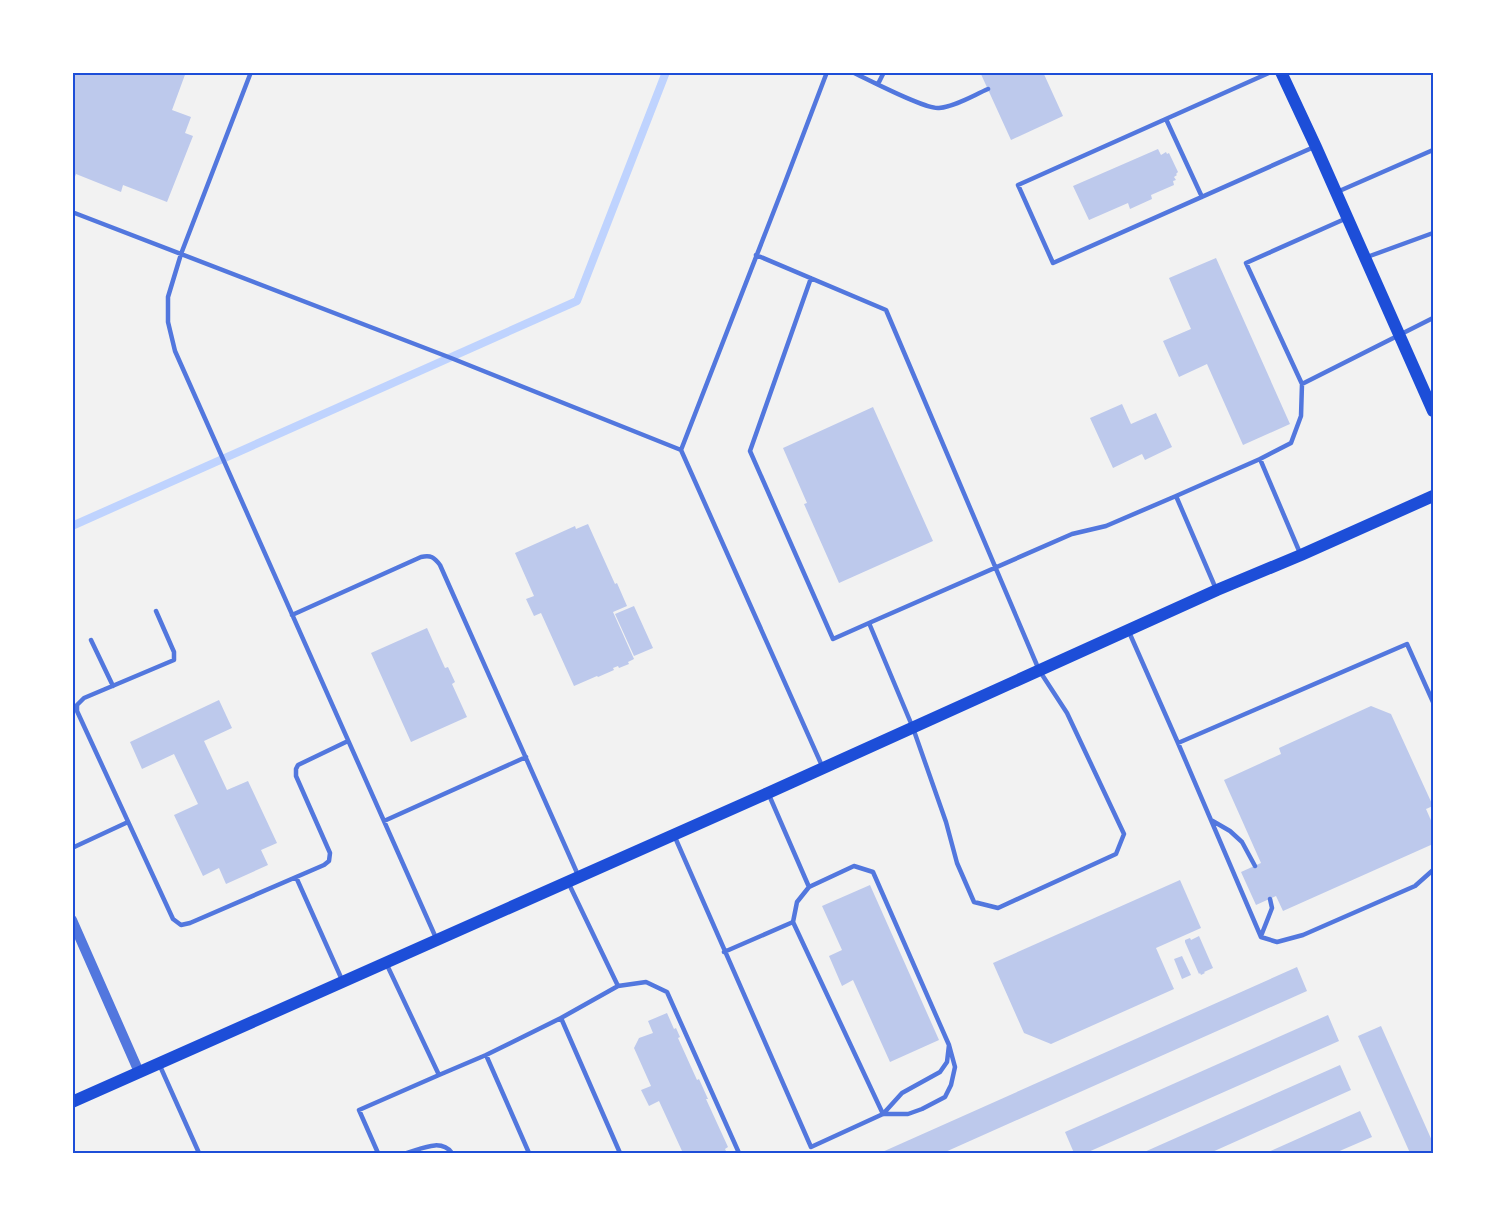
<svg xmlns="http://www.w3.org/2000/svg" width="1505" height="1225" font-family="'Fira Sans',sans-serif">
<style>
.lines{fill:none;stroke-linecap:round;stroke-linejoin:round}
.stream{stroke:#bfd3fe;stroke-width:8}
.building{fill:#bdc9ec}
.service{stroke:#5277de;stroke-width:4.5}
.tertiary{stroke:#5277de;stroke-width:10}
.secondary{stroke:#1d4ed8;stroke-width:12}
.neatline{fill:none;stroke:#1d4ed8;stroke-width:2}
</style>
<rect width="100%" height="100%" fill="#f2f2f2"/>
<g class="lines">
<path class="stream" d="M72,526L577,301L666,72"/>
</g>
<path class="building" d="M72,72H186L172,110L191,117L185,133L193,136L167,202L123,185L121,192L76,174L72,184Z
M980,72H1043L1063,116L1011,140Z
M1158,149L1161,155L1166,152L1167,154L1169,153L1178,172L1176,174L1177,175L1174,177L1176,180L1173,181L1174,185L1151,195L1152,199L1130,209L1128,203L1089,220L1073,186Z
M1216,258L1290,424L1243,445L1207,364L1179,377L1163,341L1191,329L1169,278Z
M1122,404L1131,424L1156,413L1172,447L1145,460L1142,454L1113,468L1090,418Z
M873,407L933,541L839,583L804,504L807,503L783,448Z
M588,524L615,584L617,583L627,606L613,612L634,659L628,662L629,664L619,668L618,666L613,668L614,670L598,677L597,676L574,686L541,613L534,616L526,599L534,596L515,553L575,526L576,529Z
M634,606L653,648L634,656L615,614Z
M427,628L445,668L448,667L455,682L452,684L467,717L411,742L371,653Z
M219,700L232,728L204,741L227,790L248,781L277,843L261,850L268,865L226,884L219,868L203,876L174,815L198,804L174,754L142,769L130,742Z
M1371,706L1391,714L1433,806L1426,809L1433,825V844L1283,911L1276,896L1256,905L1241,872L1261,863L1224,780L1281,754L1279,748Z
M1180,880L1201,928L1156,948L1174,989L1051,1044L1024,1033L993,963Z
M870,885L939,1040L890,1062L853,980L842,986L829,956L842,950L822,906Z
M1199,936L1213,968L1204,972L1205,973L1201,975L1200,973L1199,974L1185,942V940L1190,938L1191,940Z
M1182,956L1191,975L1182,979L1174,959Z
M1297,967L1307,991L943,1153H880Z
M667,1013L674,1029L676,1028L680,1037L678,1038L697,1080L699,1079L708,1099H706L728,1147L725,1149L727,1153H676L682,1151L659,1101L649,1106L641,1090L651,1086L634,1048L639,1038L653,1033L648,1021Z
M1328,1015L1339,1041L1086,1153H1074L1065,1132Z
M1381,1026L1433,1143V1153H1410L1358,1036Z
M1340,1065L1351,1090L1210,1153H1142Z
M1360,1111L1372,1137L1335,1153H1266Z"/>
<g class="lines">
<path class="service" d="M251,72L181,254L168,297V322L175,351L436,938
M852,72C867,79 926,110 939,108C956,106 972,96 988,89
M1271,72L1018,185L1053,263L1314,147
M878,84L884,72
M1166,119L1202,197
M1337,192L1433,150
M72,212L451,358L681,450L823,768
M1347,218L1246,263L1302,384L1433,318
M756,255L886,310L1039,670L1067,713L1124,834L1116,854L998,908L974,902L957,863L946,822L913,728L869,623L1072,534L1106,526L1176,496
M1367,257L1433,233
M811,278L750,451L833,639L869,623
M681,450L784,185L827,72
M1260,459L1291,443L1301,416L1302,384
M1216,589L1176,496L1260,459L1300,553
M156,611L174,652V660L84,698L77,705V711L173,919L181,925L190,923L324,865L329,861L330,853L296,776V769L298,765L348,741
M292,615L421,557C431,555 434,557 440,565L578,875
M1129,632L1178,743L1407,644L1433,702
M91,640L113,686
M1178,743L1261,937L1277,942L1303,935L1415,886L1433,870
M769,795L809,887L797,902L793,922L883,1114
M1211,820L1230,831L1242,842L1255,866
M384,821L526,757
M674,835L811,1147L883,1114H908L922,1109L945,1097L951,1085L955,1067L949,1045
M72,848L128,822
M296,877L343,982
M568,882L618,986
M809,887L854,866L873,872L949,1045L947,1062L940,1072L902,1093L883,1114
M1261,936L1272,908L1270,899
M724,952L793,922
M387,965L439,1075L486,1055L561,1018
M486,1055L529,1153
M160,1066L199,1153
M378,1153L359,1110L439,1075
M407,1153C421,1149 441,1138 452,1153
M620,1153L561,1018L618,986L646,982L667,992L739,1153"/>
<path class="tertiary" d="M72,920L139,1072"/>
<path class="secondary" d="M1281,72L1316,147L1433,411
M72,1102L768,793L1217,590L1301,555L1433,496"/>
</g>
<rect width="1505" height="1225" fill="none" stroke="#ffffff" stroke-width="147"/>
<rect x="74" y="74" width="1358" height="1078" class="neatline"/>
</svg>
